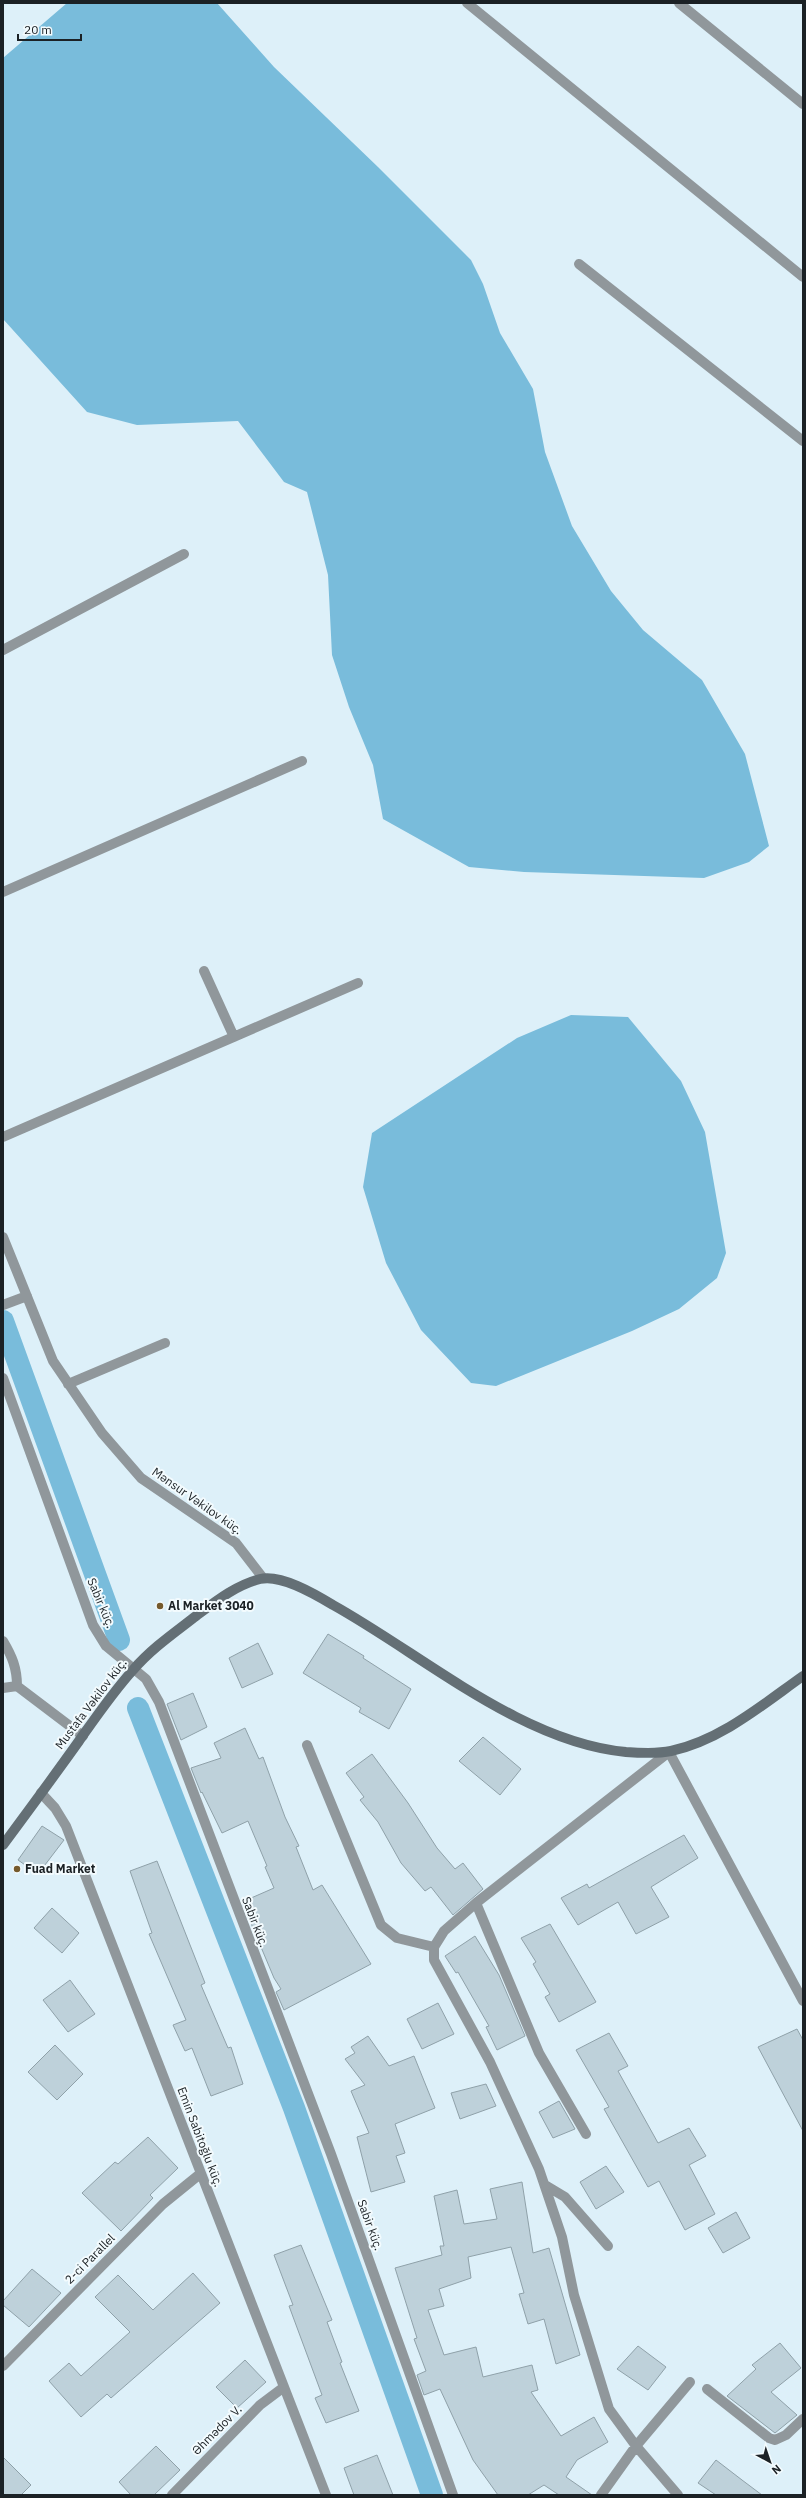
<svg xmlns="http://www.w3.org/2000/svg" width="806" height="2498" font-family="'IBM Plex Sans',sans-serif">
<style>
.water{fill:#79bcdb}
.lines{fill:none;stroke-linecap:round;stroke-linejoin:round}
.canal{stroke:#79bcdb;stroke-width:22}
.building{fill:#bed1da;stroke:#8fa1a9}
.street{stroke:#90979b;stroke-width:10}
.secondary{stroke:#646f75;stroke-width:10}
.poi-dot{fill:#755a2d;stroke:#f3fbfe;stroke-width:1.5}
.labels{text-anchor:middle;stroke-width:4;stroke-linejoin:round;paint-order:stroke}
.street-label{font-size:12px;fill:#1b2125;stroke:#f3fbfe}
.poi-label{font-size:12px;font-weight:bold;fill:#1b2125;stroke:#f3fbfe;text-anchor:start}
</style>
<rect width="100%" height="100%" fill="#ddf0f9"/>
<path class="water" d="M67,3H217L274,67L378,167L471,260L483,284L500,333L533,389L545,452L572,526L611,591L643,630L702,680L745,754L769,846L749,862L704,878L524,872L469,867L383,819L373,765L349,707L332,655L328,575L307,492L284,482L238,421L137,425L87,412L3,319V58Z
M571,1015L628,1017L681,1081L705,1132L726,1253L717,1278L679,1309L632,1331L496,1386L471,1383L421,1330L386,1263L363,1187L372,1133L517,1038Z"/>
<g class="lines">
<path class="canal" d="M3,1321L119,1640
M138,1708L294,2108L432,2495"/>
</g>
<path class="building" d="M328,1634L364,1656L363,1658L411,1689L389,1729L359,1712L361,1708L303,1673Z
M258,1643L273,1674L242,1688L229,1658Z
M193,1693L207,1727L181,1740L167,1704Z
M245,1728L259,1759L263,1757L285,1817L299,1846L296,1847L313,1890L322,1885L371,1964L284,2010L276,1992L281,1989L274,1978L242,1902L274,1888L265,1867L267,1866L248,1821L222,1833L202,1792L201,1793L191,1768L221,1758L214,1743Z
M483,1737L521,1769L500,1795L459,1761Z
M372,1754L408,1803L437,1848L455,1869L463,1863L483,1889L453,1915L431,1887L425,1891L401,1863L378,1822L360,1800L364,1797L346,1773Z
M42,1826L64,1840L38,1874L18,1860Z
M684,1835L698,1858L651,1887L669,1917L636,1934L618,1902L578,1925L561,1898L587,1884L589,1888Z
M157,1861L205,1983L201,1985L228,2048L231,2047L243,2084L211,2096L192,2048L185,2051L173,2025L186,2020L149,1934L152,1933L130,1871Z
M52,1908L79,1933L62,1953L34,1928Z
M550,1924L596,2002L559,2022L545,1997L550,1994L533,1964L536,1962L521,1938Z
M475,1936L499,1975L525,2036L497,2050L486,2027L489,2026L458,1972L456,1973L445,1956Z
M70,1980L95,2014L68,2032L43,2000Z
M438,2003L454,2034L422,2049L407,2019Z
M797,2029L803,2040V2131L758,2047Z
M609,2033L628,2066L618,2071L658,2143L689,2128L706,2156L689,2165L715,2214L685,2230L659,2181L648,2187L604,2109L609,2107L576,2050Z
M368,2036L389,2066L414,2056L435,2108L395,2124L405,2153L396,2156L405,2182L371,2192L357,2137L369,2133L351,2091L365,2085L345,2059L355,2053L351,2047Z
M55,2045L83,2074L57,2100L28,2072Z
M486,2084L496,2106L460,2119L451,2093Z
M559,2101L575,2129L553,2138L539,2112Z
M148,2137L178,2168L150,2195L153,2198L121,2231L82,2193L115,2162L118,2164Z
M606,2166L624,2192L596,2209L580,2182Z
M522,2182L533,2253L549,2248L580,2355L556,2364L544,2319L528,2324L519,2294L524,2293L511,2247L468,2257L471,2278L439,2289L444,2306L428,2310L444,2355L476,2347L483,2377L532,2365L538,2390L531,2392L561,2436L594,2417L608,2442L577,2460L566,2477L592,2495H559L544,2485L528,2495H498L473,2460L440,2389L424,2395L417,2375L426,2371L414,2339L417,2338L395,2268L442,2255L440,2246H444L434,2196L457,2190L464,2224L497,2219L490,2189Z
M736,2212L750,2238L723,2253L708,2228Z
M301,2245L332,2320L327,2322L342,2362L340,2363L359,2411L326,2423L315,2398L322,2395L289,2306L293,2305L274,2255Z
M32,2269L61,2293L29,2327L3,2305V2301Z
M193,2273L220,2303L111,2398L107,2394L81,2417L49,2381L69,2363L81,2376L130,2332L95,2297L118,2275L153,2310Z
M780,2343L801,2368L771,2392L797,2415L775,2433L727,2396L756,2369L752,2365Z
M638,2346L666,2367L648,2390L617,2369Z
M245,2360L266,2382L237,2408L216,2387Z
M156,2446L180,2470L154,2495H131L119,2482Z
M377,2455L393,2495H354L344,2468Z
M3,2457L31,2485L21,2495H3Z
M716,2460L742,2480L762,2495H716L698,2483Z"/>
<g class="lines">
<path class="street" d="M467,3L803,277
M679,3L803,104
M579,264L803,441
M3,650L184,554
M3,892L302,761
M204,971L234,1037
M3,1137L358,983
M3,1237L53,1361L102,1433L141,1478L236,1543L263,1578
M3,1305L27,1296
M3,1378L93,1625L106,1646L146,1679L159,1702L331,2154L453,2495
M68,1384L165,1343
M3,1641C12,1656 17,1668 17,1686L83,1736
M3,1688L17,1686
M307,1745L381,1925L397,1938L434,1947
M41,1793L55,1808L66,1826L326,2495
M476,1903L539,2053L586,2134
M545,2185L565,2197L608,2246
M3,2366L163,2204L200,2174
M707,2389L769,2438L775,2440L786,2435L803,2419
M172,2495L260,2405L284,2387
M601,2495L636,2446L609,2409L574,2295L562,2237L539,2169L490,2062L434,1960V1947L444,1931L476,1903L669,1752L803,2001
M678,2495L636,2446L690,2382"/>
<path class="secondary" d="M3,1845C29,1810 54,1776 79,1741C96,1717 113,1692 133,1670C151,1649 174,1633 196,1616C216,1601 236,1585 260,1579C281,1574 315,1594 333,1605C423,1655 521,1742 626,1752C640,1753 657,1754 671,1751C721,1740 762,1705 803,1676"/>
</g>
<g class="poi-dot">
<circle cx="160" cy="1606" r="4"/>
<circle cx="17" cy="1869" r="4"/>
</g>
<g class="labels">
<g class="street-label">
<text transform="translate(197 1501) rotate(35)" y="4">Mənsur Vəkilov küç.</text>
<text transform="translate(101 1603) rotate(67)" y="4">Sabir küç.</text>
<text transform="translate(91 1704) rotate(-53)" y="4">Mustafa Vəkilov küç.</text>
<text transform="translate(255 1922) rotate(69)" y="4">Sabir küç.</text>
<text transform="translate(200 2137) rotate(69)" y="4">Emin Sabitoğlu küç.</text>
<text transform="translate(370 2225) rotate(70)" y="4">Sabir küç.</text>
<text transform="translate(90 2259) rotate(-45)" y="4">2-ci Parallel</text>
<text transform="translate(217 2430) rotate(-45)" y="4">Əhmədov V.</text>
</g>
<g class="poi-label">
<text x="168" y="1610">Al Market 3040</text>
<text x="25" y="1873">Fuad Market</text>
</g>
</g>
<rect width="806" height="2498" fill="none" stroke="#1b2125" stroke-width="8"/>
<g transform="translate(770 2462) rotate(140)" stroke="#f3fbfe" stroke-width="3" paint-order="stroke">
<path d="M0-3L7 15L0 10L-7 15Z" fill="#1b2125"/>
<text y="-6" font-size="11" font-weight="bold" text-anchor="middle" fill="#1b2125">N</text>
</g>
<path d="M18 34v6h63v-6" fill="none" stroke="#1b2125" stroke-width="2"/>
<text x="24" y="34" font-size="12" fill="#1b2125" stroke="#f3fbfe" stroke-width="3" paint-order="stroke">20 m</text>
</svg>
